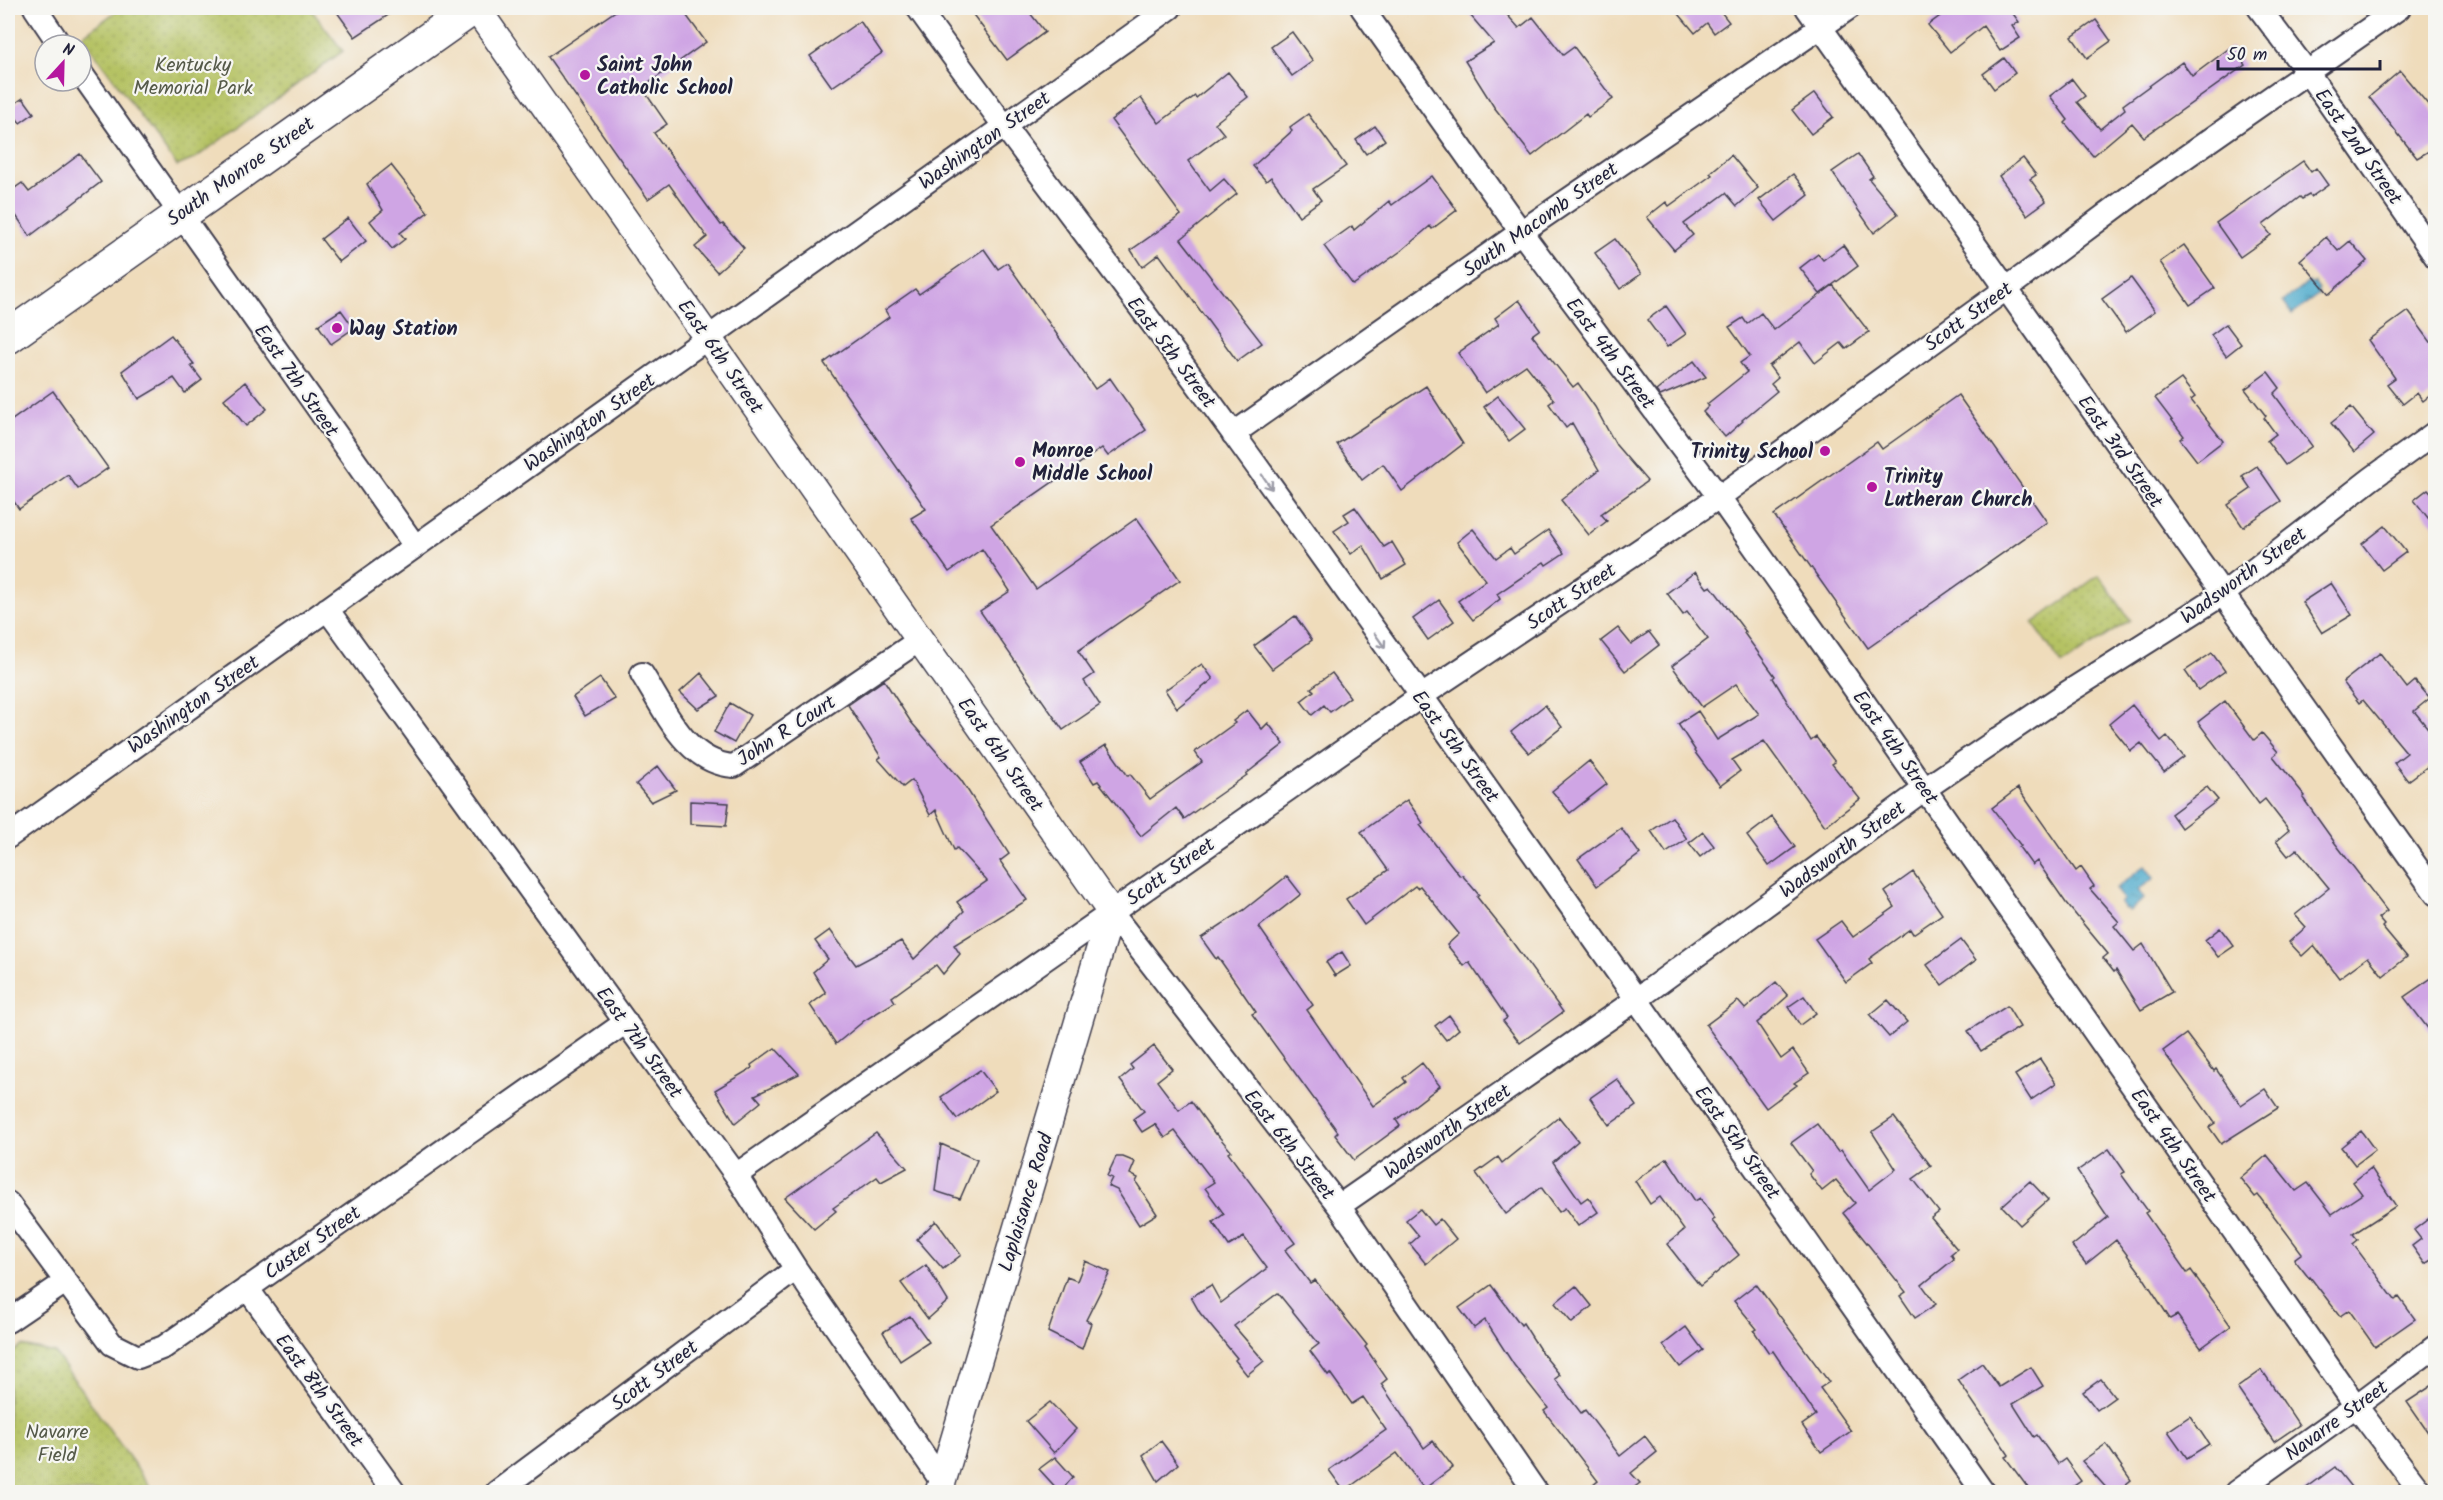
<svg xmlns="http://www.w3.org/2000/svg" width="2443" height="1500" font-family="Kalam,sans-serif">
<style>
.grass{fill:url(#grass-dots);stroke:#6c7250;stroke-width:1.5}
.water{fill:url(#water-ripples);stroke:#386684;stroke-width:1.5}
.building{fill:#cfa5e4}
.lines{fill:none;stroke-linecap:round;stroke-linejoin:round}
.minor-casing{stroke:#413e4e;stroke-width:26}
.tertiary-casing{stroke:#413e4e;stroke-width:30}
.primary-casing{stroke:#413e4e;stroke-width:36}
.minor{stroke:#fff;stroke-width:22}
.tertiary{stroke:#fff;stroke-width:27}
.primary{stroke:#fff;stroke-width:33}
.oneway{stroke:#9c9ca7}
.poi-dot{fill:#b5179e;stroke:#f6f6f2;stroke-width:2}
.labels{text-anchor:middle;stroke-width:4.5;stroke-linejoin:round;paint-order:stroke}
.park-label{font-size:20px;fill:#555a49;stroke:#f6f6f2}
.poi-label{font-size:20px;font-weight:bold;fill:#22223b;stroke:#f6f6f2;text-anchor:start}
.street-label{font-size:20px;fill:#22223b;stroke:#f6f6f2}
</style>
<defs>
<pattern id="grass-dots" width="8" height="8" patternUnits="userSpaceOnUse" patternTransform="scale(1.5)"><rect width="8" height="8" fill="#b5c264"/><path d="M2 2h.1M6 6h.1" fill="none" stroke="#9ba658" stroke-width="1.8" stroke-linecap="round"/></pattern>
<pattern id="water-ripples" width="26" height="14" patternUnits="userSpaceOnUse" patternTransform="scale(1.5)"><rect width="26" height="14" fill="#4daacc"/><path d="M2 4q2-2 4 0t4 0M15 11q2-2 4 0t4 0" fill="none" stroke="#408aa7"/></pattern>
</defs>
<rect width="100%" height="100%" fill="#f6f6f2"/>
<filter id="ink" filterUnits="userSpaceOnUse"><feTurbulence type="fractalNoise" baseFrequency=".0167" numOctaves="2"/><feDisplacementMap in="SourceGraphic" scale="12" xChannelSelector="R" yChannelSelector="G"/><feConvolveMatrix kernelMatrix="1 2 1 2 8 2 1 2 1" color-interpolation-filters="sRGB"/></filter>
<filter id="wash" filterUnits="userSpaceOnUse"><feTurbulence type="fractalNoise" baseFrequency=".008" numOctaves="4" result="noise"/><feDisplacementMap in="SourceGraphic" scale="24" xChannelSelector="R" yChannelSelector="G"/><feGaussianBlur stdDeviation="1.35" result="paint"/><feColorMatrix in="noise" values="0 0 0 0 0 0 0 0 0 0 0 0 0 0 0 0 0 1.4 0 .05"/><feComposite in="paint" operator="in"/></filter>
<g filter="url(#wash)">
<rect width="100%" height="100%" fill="#efdcbb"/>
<path class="grass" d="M121,8H310L343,51L194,159L177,166L82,36Z
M2099,575L2130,620L2062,665L2033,623Z
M22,1346L55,1353L154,1492H8V1356Z"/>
<path class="water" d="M2309,282L2312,285L2314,283L2319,290L2317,292L2319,294L2292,314L2283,302Z
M2145,866L2154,878L2138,890L2144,899L2129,911L2127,908L2125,909L2120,903L2124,900L2115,889Z"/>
<g id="blocks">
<path class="building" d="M334,8H399L355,37Z
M620,8H681L706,42L642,88L667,124L654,133L721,225L723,224L744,248L717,272L695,247L707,237L669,184L648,199L548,57Z
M968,8H1026L1045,32L1007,60Z
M1464,8H1501L1519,28L1533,17L1563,55L1574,47L1613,99L1588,117L1586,114L1532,156L1494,107L1465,61L1494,43Z
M1674,8H1727L1721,12L1729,22L1714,33L1707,23L1695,33Z
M1951,8H2009L2019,22L2012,26L2020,38L2000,51L1983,26L1950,52L1928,25Z
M2096,20L2111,41L2087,58L2072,37Z
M860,21L882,53L832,87L810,56Z
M1292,32L1313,61L1292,76L1271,47Z
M2231,47L2245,65L2144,137L2132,123L2093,156L2065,123L2068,120L2050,96L2072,79L2085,96L2077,102L2100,129L2125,109L2123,105L2182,62L2192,76Z
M2004,58L2015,73L1994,89L1983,74Z
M2400,71L2436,114V147L2417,158L2369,97Z
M1228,72L1248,97L1215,123L1224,134L1188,161L1210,191L1224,179L1237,194L1181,239L1262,343L1237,361L1159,254L1142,267L1131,250L1181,215L1111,120L1141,98L1159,123L1195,96L1196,98Z
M1815,93L1833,117L1811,134L1792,110Z
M23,98L34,113L20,123L9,108Z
M1308,114L1346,166L1313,189L1321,200L1299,216L1271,177L1266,181L1253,166L1292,131L1290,127Z
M1375,126L1385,140L1366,154L1356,140Z
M80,154L101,182L30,236L8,204V193L22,183L29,192Z
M1858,154L1873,176L1869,179L1898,214L1874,233L1832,172Z
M1731,155L1758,188L1737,206L1726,193L1684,224L1693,235L1674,250L1647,217L1666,202L1669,206L1712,175L1710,173Z
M2023,158L2036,175L2030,179L2046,201L2027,215L1999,176Z
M2303,161L2311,172L2316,168L2328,185L2311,197L2309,195L2302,199L2300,197L2263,225L2271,235L2240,257L2216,223Z
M391,165L428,212L400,233L405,239L392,249L370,221L383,210L367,184Z
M1793,174L1809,195L1776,221L1759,200Z
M1432,176L1457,210L1432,229L1430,226L1401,251L1353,285L1324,246L1352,226L1354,230L1389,201L1392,205Z
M348,218L366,241L339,262L321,239Z
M2326,237L2338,251L2350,241L2367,261L2329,294L2300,260Z
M1615,239L1641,274L1620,289L1595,253Z
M1843,245L1858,266L1820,294L1800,268L1818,254L1823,260Z
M2184,245L2215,288L2190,305L2160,262Z
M984,249L998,269L1007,263L1095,389L1110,378L1146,430L1108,456L1102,448L991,525L1036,589L1137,518L1180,580L1078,651L1094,674L1084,681L1100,705L1063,730L980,611L1010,591L982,549L949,572L911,518L926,509L824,363L889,317L885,310L915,289L919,294Z
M2131,278L2155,311L2126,332L2102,299Z
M1833,285L1869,332L1846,349L1841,343L1815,363L1800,342L1769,366L1778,378L1771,384L1777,391L1742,420L1743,421L1725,437L1703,412L1709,406L1707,404L1747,372L1740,363L1750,356L1729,327L1743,318L1747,324L1761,313L1774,330Z
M1519,300L1540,329L1532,335L1573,387L1578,383L1595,407L1616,445L1647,481L1601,514L1607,521L1589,535L1561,500L1599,470L1572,423L1566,428L1549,404L1554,400L1526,365L1485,393L1458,353L1499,324L1495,318Z
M1666,306L1686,334L1667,347L1647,320Z
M341,310L354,328L331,344L318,325Z
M2408,311L2436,349V391L2423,401L2417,393L2403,404L2387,384L2395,378L2368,340Z
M2226,324L2241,344L2226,356L2211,335Z
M171,335L194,364L191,366L202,380L185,393L174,378L139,399L122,371Z
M1694,361L1706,377L1660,396L1656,391Z
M2268,372L2280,388L2274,394L2312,446L2285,465L2267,441L2276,434L2264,418L2266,416L2245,389Z
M2181,379L2195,397L2191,400L2223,441L2197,461L2180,439L2184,436L2155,398Z
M245,382L267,409L246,426L224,399Z
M1426,386L1463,444L1402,491L1383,464L1362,480L1337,444Z
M53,391L108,468L78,489L68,475L19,509L8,493V423Z
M1958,395L2047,522L1868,648L1774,515L1877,442L1882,449Z
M1498,396L1525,429L1509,441L1484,407Z
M2351,407L2374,435L2354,452L2331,423Z
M2257,466L2281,501L2243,527L2228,505L2251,489L2242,476Z
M2428,489L2436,498V528L2414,500Z
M1355,507L1384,547L1392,542L1406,565L1383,579L1363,545L1351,554L1334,531L1349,521L1344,514Z
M2385,526L2406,552L2382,570L2362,544Z
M1473,529L1496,558L1510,548L1514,554L1548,530L1564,553L1546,565L1544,562L1497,594L1500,599L1473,620L1458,601L1486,580L1457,542Z
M1695,572L1707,588L1711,586L1746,632L1744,633L1775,676L1773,678L1811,741L1816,737L1835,762L1832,764L1860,799L1825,826L1764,741L1732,760L1740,771L1720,786L1694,751L1695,750L1678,724L1698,711L1717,740L1759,714L1736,684L1702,707L1672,666L1708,639L1687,612L1683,615L1667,593Z
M2331,583L2352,615L2322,633L2302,602Z
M1439,600L1454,621L1428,640L1413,619Z
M1295,616L1312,640L1272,669L1254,646Z
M1618,628L1631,644L1649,632L1659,645L1625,671L1601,641Z
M2212,653L2225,671L2198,690L2185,671Z
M2380,653L2407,688L2415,681L2430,698L2414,711L2436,738V760L2408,781L2394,763L2407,753L2363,700L2359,703L2343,682Z
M1202,664L1213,679L1177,708L1165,690Z
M701,673L719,696L698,709L680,692Z
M1332,673L1350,697L1330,712L1324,705L1312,715L1301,701L1314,691L1311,688Z
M600,678L615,699L585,716L573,697Z
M884,680L911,722L961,780L1009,854L1000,861L1027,900L954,945L960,954L943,974L936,965L892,997L895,1002L865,1020L836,1044L810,1005L826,993L813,972L828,959L815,941L830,930L856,965L901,941L914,959L964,911L957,902L987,881L957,848L954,850L936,810L930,815L912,780L903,787L878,759L881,757L848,705Z
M2225,701L2254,740L2262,733L2278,752L2273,756L2305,796L2303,798L2335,843L2387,911L2378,918L2384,925L2382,927L2407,957L2383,976L2368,957L2339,978L2314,945L2302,956L2289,942L2306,927L2295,915L2329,888L2297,849L2288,856L2276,841L2289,830L2265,799L2259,804L2198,722Z
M730,703L750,715L734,743L714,732Z
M1545,705L1562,727L1529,753L1511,732Z
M2132,705L2161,741L2167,736L2184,757L2164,772L2141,743L2131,751L2109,724Z
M1247,710L1262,729L1268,723L1284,744L1246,774L1247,775L1184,819L1176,808L1141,836L1098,781L1094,783L1080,762L1106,745L1128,776L1130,774L1150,799L1202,762L1195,752L1235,723L1233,721Z
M1589,761L1607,784L1570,813L1552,791Z
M658,766L676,790L651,802L636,784Z
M2207,787L2218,800L2181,828L2171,814Z
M2018,788L2076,871L2081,867L2094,886L2090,889L2119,922L2114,926L2134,951L2143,944L2172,992L2141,1010L2116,970L2114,972L2103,958L2108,954L2066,903L2037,861L2032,865L2019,847L2021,846L1992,808Z
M1407,800L1423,823L1420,825L1460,876L1462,875L1479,895L1477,897L1505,932L1563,1012L1520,1043L1503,1021L1507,1018L1469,962L1464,966L1447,945L1459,934L1420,886L1417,888L1415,886L1364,925L1346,899L1388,870L1361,832Z
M690,801L729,803L726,826L690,824Z
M1672,817L1687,839L1666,853L1651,831Z
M1772,817L1795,847L1769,866L1747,836Z
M1621,828L1640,854L1597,886L1578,859Z
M1703,832L1714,846L1700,857L1689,843Z
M1913,872L1942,914L1913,934L1910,929L1869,959L1872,963L1846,982L1815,939L1841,921L1853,937L1895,907L1885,892Z
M1287,876L1301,894L1259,927L1313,1005L1307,1010L1373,1106L1406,1082L1403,1078L1422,1063L1440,1086L1396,1120L1400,1126L1354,1160L1335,1135L1338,1132L1252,1014L1256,1012L1218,957L1216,959L1201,938L1244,910Z
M2220,928L2234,946L2218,957L2205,940Z
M1961,940L1976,960L1942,985L1927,965Z
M1342,952L1351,966L1335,976L1326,962Z
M2436,975V1039L2404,997Z
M1776,982L1788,996L1757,1023L1781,1059L1793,1050L1809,1073L1794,1083L1797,1085L1766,1108L1706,1025L1738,1001L1745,1009Z
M1804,996L1816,1013L1800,1025L1788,1007Z
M1888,1000L1907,1022L1889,1037L1870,1015Z
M2007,1006L2020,1027L1981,1051L1968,1031Z
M1449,1015L1459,1029L1446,1040L1435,1026Z
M2186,1034L2214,1071L2216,1069L2241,1105L2265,1089L2278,1108L2221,1144L2209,1127L2215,1123L2163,1051Z
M1154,1046L1172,1069L1157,1081L1179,1110L1191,1101L1215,1134L1216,1133L1231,1151L1228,1153L1295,1243L1285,1250L1310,1283L1315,1280L1367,1345L1365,1347L1387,1379L1381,1384L1424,1448L1433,1441L1453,1467L1424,1489L1397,1453L1344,1491L1329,1470L1386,1430L1363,1397L1352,1404L1330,1373L1328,1375L1310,1351L1319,1344L1278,1293L1234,1326L1264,1361L1247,1375L1235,1360L1237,1358L1200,1313L1191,1297L1211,1285L1221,1303L1267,1268L1244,1237L1229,1246L1213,1222L1224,1214L1205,1188L1214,1182L1175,1131L1165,1138L1155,1124L1142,1132L1133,1119L1144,1111L1120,1080L1133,1069L1130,1065Z
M775,1048L799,1074L755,1095L761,1102L735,1123L715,1090L752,1068L751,1065Z
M2040,1059L2056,1083L2031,1100L2015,1075Z
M980,1070L996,1091L957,1119L941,1097Z
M1617,1079L1636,1106L1609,1125L1590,1098Z
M1559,1117L1578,1141L1553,1162L1581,1202L1588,1197L1598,1212L1578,1226L1565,1208L1559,1212L1541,1187L1506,1214L1476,1173L1498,1157L1502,1163Z
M1894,1117L1931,1166L1913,1179L1939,1212L1931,1218L1957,1249L1951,1254L1954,1259L1922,1285L1936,1304L1915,1318L1900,1296L1906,1292L1843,1213L1855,1203L1836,1180L1822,1191L1809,1174L1812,1171L1791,1143L1817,1124L1838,1152L1841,1150L1869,1190L1896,1169L1872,1132Z
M2361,1131L2375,1150L2355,1165L2341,1147Z
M876,1133L907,1168L881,1182L877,1177L833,1208L836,1211L814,1229L785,1198Z
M941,1144L977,1160L960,1199L935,1191Z
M2109,1149L2125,1172L2121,1174L2148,1211L2145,1213L2187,1273L2191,1270L2231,1326L2201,1348L2177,1315L2170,1319L2140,1272L2116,1240L2086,1264L2072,1246L2108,1217L2077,1171Z
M2267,1155L2296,1191L2308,1183L2332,1214L2362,1194L2353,1182L2371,1168L2396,1206L2353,1234L2358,1240L2353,1244L2395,1300L2399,1297L2415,1319L2375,1347L2349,1310L2340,1316L2310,1277L2309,1278L2294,1259L2302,1253L2258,1195L2255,1197L2240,1178Z
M1116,1157H1123L1135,1162L1130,1174L1138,1178L1136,1182L1157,1214L1139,1225L1117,1190L1108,1186L1112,1178L1107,1176Z
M1667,1158L1695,1201L1700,1198L1715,1219L1712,1221L1739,1255L1700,1286L1667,1244L1684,1230L1660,1197L1650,1204L1635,1181Z
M2030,1181L2048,1200L2020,1225L2002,1206Z
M1420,1209L1433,1225L1440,1219L1456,1239L1426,1264L1410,1244L1419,1236L1406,1220Z
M2436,1213V1257L2425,1264L2412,1246L2421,1239L2414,1230Z
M936,1221L961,1255L943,1269L917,1239Z
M1085,1261L1110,1272L1086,1320L1091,1323L1082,1349L1048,1332L1067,1277L1077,1281Z
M926,1265L948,1301L928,1319L901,1283Z
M1756,1284L1829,1382L1820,1388L1851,1431L1821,1452L1802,1425L1816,1415L1773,1351L1769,1353L1754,1331L1757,1329L1734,1301Z
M1491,1285L1521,1325L1523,1323L1542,1353L1560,1375L1555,1379L1581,1413L1585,1410L1620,1456L1645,1436L1657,1452L1631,1473L1640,1483L1628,1492H1584L1598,1481L1544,1411L1548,1408L1514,1365L1485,1320L1474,1328L1459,1308Z
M1576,1286L1592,1306L1572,1323L1555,1303Z
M910,1316L929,1342L900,1361L883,1332Z
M1686,1327L1703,1350L1680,1367L1663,1345Z
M1982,1363L1999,1387L2031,1367L2043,1386L2013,1404L2034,1437L2037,1435L2058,1464L2065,1459L2081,1481L2065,1492H2031L2005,1457L2009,1455L1958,1380Z
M2262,1370L2299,1425L2274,1442L2237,1388Z
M2101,1379L2115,1397L2097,1410L2083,1392Z
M2436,1383V1444L2407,1402Z
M1050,1402L1076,1429L1054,1453L1026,1421Z
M2190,1416L2209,1444L2187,1458L2168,1431Z
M1161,1441L1178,1464L1158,1481L1143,1455Z
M2106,1444L2131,1480L2116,1492H2110L2082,1461Z
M1055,1457L1073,1477L1060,1492L1039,1469Z
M2335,1467L2355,1492H2301Z"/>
</g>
</g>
<g filter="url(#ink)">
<use href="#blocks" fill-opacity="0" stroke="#413e4e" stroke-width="1.5"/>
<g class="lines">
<g class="minor-casing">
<path id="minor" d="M35,8L60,45
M918,8C1021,152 1131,292 1235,436C1488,786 1735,1139 1983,1492
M1362,8L1521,232L1719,497L1840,668L2356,1406L2421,1492
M1807,8L2436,894
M2259,8L2308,73L2436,257
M81,73L415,546
M1233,434L1521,232L1849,8
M327,609L736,1175L796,1269L942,1482
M642,674C665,710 686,763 734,766L921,639
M8,837L1170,8
M1111,912L1339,1206L1536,1492
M736,1175L1420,697L1719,497L2006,289L2147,184L2399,8
M8,1203L112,1344L138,1357L164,1347L626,1022
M1339,1206L1637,999L1926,788L2065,694L2223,594L2371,479L2436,432
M247,1288L394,1492
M8,1321L64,1283
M497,1492L796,1269
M2236,1492L2356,1406L2436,1346"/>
</g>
<g class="tertiary-casing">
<path id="tertiary" d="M476,8L1111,912L939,1492"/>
</g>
<g class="primary-casing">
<path id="primary" d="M8,337L473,8"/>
</g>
<use href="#minor" class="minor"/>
<use href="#tertiary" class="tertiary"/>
<use href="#primary" class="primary"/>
</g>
<defs><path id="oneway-shaft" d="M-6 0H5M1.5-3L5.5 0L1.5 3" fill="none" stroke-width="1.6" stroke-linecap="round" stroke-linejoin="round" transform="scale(1.5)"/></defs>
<g class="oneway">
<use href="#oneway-shaft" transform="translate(1267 482) rotate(55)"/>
<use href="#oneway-shaft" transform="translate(1380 641) rotate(55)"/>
</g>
</g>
<g class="poi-dot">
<circle cx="585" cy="75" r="6"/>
<circle cx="337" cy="328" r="6"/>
<circle cx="1825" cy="451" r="6"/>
<circle cx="1020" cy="462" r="6"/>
<circle cx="1872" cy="487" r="6"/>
</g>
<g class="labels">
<g class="park-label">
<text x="193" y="71">Kentucky<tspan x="193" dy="23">Memorial Park</tspan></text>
<text x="57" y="1438">Navarre<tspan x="57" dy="23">Field</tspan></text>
</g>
<g class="poi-label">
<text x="597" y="71">Saint John<tspan x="597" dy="23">Catholic School</tspan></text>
<text x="349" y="335">Way Station</text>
<text x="1032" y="457">Monroe<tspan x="1032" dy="23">Middle School</tspan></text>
<text x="1813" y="458" text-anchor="end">Trinity School</text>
<text x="1884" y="483">Trinity<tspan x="1884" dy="23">Lutheran Church</tspan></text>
</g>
<g class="street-label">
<text transform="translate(984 140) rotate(-35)" y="7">Washington Street</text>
<text transform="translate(2359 146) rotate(55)" y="7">East 2nd Street</text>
<text transform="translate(240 171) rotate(-35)" y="7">South Monroe Street</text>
<text transform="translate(1540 219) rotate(-35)" y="7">South Macomb Street</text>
<text transform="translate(1968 316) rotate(-36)" y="7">Scott Street</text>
<text transform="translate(1172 352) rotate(53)" y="7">East 5th Street</text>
<text transform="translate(1611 353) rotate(53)" y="7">East 4th Street</text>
<text transform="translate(721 356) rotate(55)" y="7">East 6th Street</text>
<text transform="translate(297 380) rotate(55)" y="7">East 7th Street</text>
<text transform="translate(589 422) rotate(-35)" y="7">Washington Street</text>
<text transform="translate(2121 451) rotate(55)" y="7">East 3rd Street</text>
<text transform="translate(2243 575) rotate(-36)" y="7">Wadsworth Street</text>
<text transform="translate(1571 596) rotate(-34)" y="7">Scott Street</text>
<text transform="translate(193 704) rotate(-35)" y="7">Washington Street</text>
<text transform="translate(786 730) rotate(-33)" y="7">John R Court</text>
<text transform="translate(1456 746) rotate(54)" y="7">East 5th Street</text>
<text transform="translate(1896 747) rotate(55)" y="7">East 4th Street</text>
<text transform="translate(1001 754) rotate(55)" y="7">East 6th Street</text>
<text transform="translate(1842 849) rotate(-36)" y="7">Wadsworth Street</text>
<text transform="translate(1170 871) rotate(-35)" y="7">Scott Street</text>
<text transform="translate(640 1042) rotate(54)" y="7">East 7th Street</text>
<text transform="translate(1447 1131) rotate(-35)" y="7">Wadsworth Street</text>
<text transform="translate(1738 1142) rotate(55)" y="7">East 5th Street</text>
<text transform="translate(1290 1144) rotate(52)" y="7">East 6th Street</text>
<text transform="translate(2174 1145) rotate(55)" y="7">East 4th Street</text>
<text transform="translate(1025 1202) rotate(-73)" y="7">Laplaisance Road</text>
<text transform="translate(312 1242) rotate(-35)" y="7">Custer Street</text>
<text transform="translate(654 1375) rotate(-37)" y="7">Scott Street</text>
<text transform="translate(320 1390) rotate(54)" y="7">East 8th Street</text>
<text transform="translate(2336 1420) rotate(-36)" y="7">Navarre Street</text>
</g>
</g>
<rect width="2443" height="1500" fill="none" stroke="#f6f6f2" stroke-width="30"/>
<g transform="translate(63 63) rotate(22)"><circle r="28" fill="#f6f6f2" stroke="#a1a1a9" stroke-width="1.5"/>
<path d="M0-4.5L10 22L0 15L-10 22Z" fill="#b5179e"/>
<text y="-9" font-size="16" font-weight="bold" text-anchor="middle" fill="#22223b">N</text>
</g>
<path d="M2218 60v9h162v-9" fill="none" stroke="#22223b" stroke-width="3"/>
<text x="2227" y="60" font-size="18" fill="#22223b" stroke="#f6f6f2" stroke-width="4.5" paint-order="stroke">50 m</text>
</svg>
